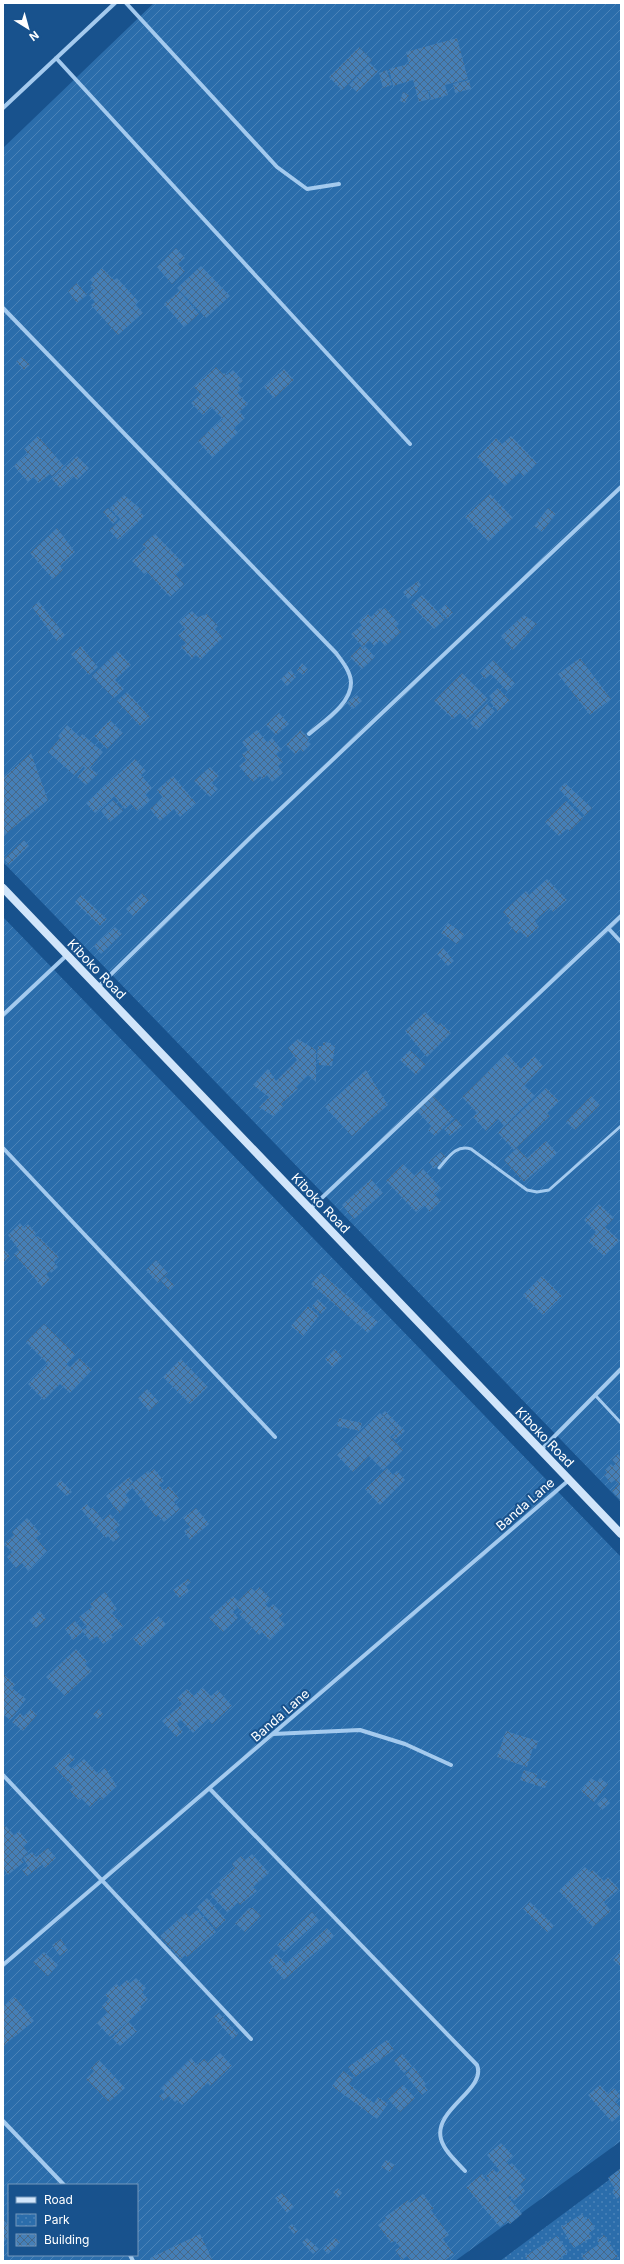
<svg xmlns="http://www.w3.org/2000/svg" width="624" height="2264" font-family="Inter,sans-serif">
<style>
.park{fill:url(#park-dots)}
.garden{fill:url(#garden-furrows);fill-rule:evenodd}
.building{fill:url(#building-cross-hatch)}
.lines{fill:none;stroke-linecap:round;stroke-linejoin:round}
.lane{stroke:#a4caee;stroke-width:3}
.street{stroke:#a4caee;stroke-width:4}
.secondary{stroke:#d1e5fa;stroke-width:8}
.labels{text-anchor:middle;stroke-width:4;stroke-linejoin:round;paint-order:stroke}
.street-label{font-size:13px;fill:#fff;stroke:#18528d}
</style>
<defs>
<pattern id="park-dots" width="8" height="8" patternUnits="userSpaceOnUse"><rect width="8" height="8" fill="#2b6dab"/><path d="M2 2h.1M6 6h.1" fill="none" stroke="#4b83b8" stroke-width="1.8" stroke-linecap="round"/></pattern>
<pattern id="garden-furrows" width="10" height="10" patternUnits="userSpaceOnUse"><rect width="10" height="10" fill="#2b6dab"/><path d="M-1 1l2-2M0 10L10 0M9 11l2-2" fill="none" stroke="#4b83b8"/></pattern>
<pattern id="building-cross-hatch" width="8" height="8" patternUnits="userSpaceOnUse"><rect width="8" height="8" fill="#457fb7"/><path d="M0 0l8 8M0 8l8-8" fill="none" stroke="#486887"/></pattern>
</defs>
<rect width="100%" height="100%" fill="#18528d"/>
<path class="park" d="M621,2171V2261H500Z"/>
<path class="garden" d="M154,3H621V1502L3,862V148Z
M3,917L621,1557V2141L455,2261H3ZM9,2185H137V2255H9Z"/>
<path class="building" d="M457,38L468,79L445,85L448,95L431,100L429,90L420,92L428,91L430,99L419,102L413,80L393,86L389,69L409,64L406,52Z
M359,47L372,60L342,90L329,77Z
M370,63L378,71L357,92L349,85Z
M387,70L392,85L383,88L379,73Z
M469,80L471,89L455,93L453,84Z
M403,92L409,95L405,103L400,101Z
M176,248L185,258L178,264L185,271L172,284L157,267Z
M201,266L230,296L206,318L177,288Z
M102,268L114,280L117,278L138,301L135,304L143,313L118,335L91,305L95,302L89,295L94,290L90,286L93,283L90,280Z
M77,283L87,295L77,303L68,291Z
M179,291L199,314L184,327L164,304Z
M22,357L30,365L24,370L16,362Z
M216,367L223,374L224,373L227,375L233,370L243,381L238,385L241,388L237,392L248,404L228,423L240,412L245,418L234,428L238,433L212,457L198,441L223,419L211,407L203,415L191,403L201,394L194,387Z
M284,369L294,380L274,398L264,387Z
M38,436L64,466L52,476L50,474L39,483L33,477L28,482L14,466L28,454L24,449Z
M511,436L537,463L523,476L520,472L505,486L477,457L496,438L502,444Z
M77,456L89,468L77,480L73,476L60,488L52,479Z
M490,494L513,518L488,541L465,517Z
M124,495L142,510L140,512L144,516L118,540L109,530L121,520L110,508Z
M108,508L118,519L113,524L103,512Z
M548,508L556,514L542,532L534,526Z
M57,528L75,552L60,566L63,570L53,579L30,553Z
M155,534L185,565L175,574L184,584L170,597L147,572L144,574L132,561L146,548L142,545Z
M418,581L421,585L417,589L418,591L408,599L403,592Z
M422,595L445,619L434,629L411,605Z
M39,602L65,635L57,641L32,607Z
M446,605L453,613L447,619L439,610Z
M380,608L382,610L385,608L399,624L396,626L401,632L385,646L380,640L374,646L370,641L363,647L351,634L362,625L359,622L368,614L371,617Z
M192,611L198,617L207,614L218,626L215,629L223,638L200,659L196,655L192,659L181,647L186,643L178,635L185,629L179,622Z
M524,615L537,624L513,650L501,636Z
M81,646L98,667L89,675L71,654Z
M361,646L363,649L365,646L375,657L362,669L350,657Z
M118,651L131,665L115,680L124,689L114,698L92,676Z
M580,658L611,699L590,715L558,674Z
M493,660L515,683L507,691L491,674L485,679L480,673Z
M302,663L308,669L303,675L297,670Z
M291,670L296,677L287,686L281,679Z
M462,673L488,699L467,720L460,713L453,719L434,701Z
M498,688L510,701L498,711L490,702L493,700L489,696Z
M127,692L150,717L140,726L117,701Z
M357,695L362,701L353,709L347,703Z
M487,704L495,711L477,730L470,723Z
M279,713L289,724L276,735L266,725Z
M110,720L123,733L107,749L94,736Z
M67,725L80,737L82,734L103,752L90,768L98,774L86,785L77,777L85,768L83,766L74,775L48,752L60,738L58,736Z
M257,730L267,742L272,738L282,750L276,754L283,762L278,766L283,773L272,782L267,775L263,779L260,776L253,782L239,766L246,760L242,754L248,750L242,742Z
M301,730L309,738L307,741L311,744L303,752L300,749L295,754L286,745Z
M31,753L48,800L3,836V778Z
M135,759L146,771L141,775L152,788L145,794L150,800L137,811L131,804L125,809L114,796L95,813L86,803Z
M210,767L219,776L212,783L218,789L210,797L194,781Z
M173,776L196,803L180,817L174,809L160,821L150,809L163,798L157,790Z
M565,783L592,808L585,816L559,789Z
M113,800L123,811L110,822L101,811Z
M566,801L583,818L570,831L567,829L559,836L545,822Z
M24,840L29,846L9,865L4,859Z
M547,879L567,900L553,912L550,908L540,916L535,921L539,927L527,938L520,931L517,934L507,922L510,920L503,912L526,891L529,895Z
M142,893L149,901L133,916L126,909Z
M81,895L107,919L100,926L75,902Z
M448,923L464,934L457,944L441,933Z
M115,927L122,934L101,954L94,946Z
M443,948L454,961L448,966L437,954Z
M425,1012L438,1025L441,1023L451,1033L427,1057L405,1031Z
M298,1039L316,1050V1082L308,1075L296,1087L298,1089L281,1104L283,1106L273,1116L259,1107L269,1097L253,1085L268,1069L276,1081L297,1060L288,1048Z
M323,1042L331,1043V1045L335,1046L332,1066L319,1065V1060H317L318,1046H323Z
M410,1050L426,1065L416,1075L400,1060Z
M507,1054L521,1069L534,1056L543,1066L524,1085L535,1096L504,1126L498,1119L486,1131L473,1117L477,1113L462,1097Z
M366,1070L388,1105L352,1136L325,1107Z
M546,1088L559,1101L547,1113L550,1116L514,1150L498,1133Z
M433,1096L454,1118L435,1136L428,1130L431,1126L417,1111Z
M591,1096L600,1105L575,1130L566,1122Z
M456,1119L462,1126L450,1136L444,1129Z
M546,1141L557,1153L524,1182L504,1160L517,1148L527,1158Z
M441,1152L447,1159L434,1169L429,1162Z
M403,1164L415,1176L423,1169L441,1188L434,1194L441,1201L430,1212L424,1205L416,1212L386,1181Z
M371,1179L383,1193L354,1219L342,1205Z
M599,1204L614,1218L605,1227L619,1240L604,1256L588,1241L596,1232L584,1220Z
M20,1223L24,1228L28,1224L36,1233L34,1235L36,1237L38,1236L59,1257L54,1262L58,1267L51,1273L50,1271L46,1274L50,1279L42,1287L14,1254L19,1250L8,1235Z
M3,1248L10,1256L3,1263Z
M156,1260L168,1273L158,1283L146,1270Z
M321,1273L378,1322L368,1333L311,1284Z
M542,1276L562,1296L543,1315L523,1295Z
M166,1277L174,1285L169,1290L161,1281Z
M318,1299L327,1308L321,1314L312,1306Z
M308,1306L319,1316L303,1336L291,1326Z
M44,1324L75,1354L66,1364L70,1367L79,1358L92,1370L70,1393L60,1384L44,1400L28,1384L48,1364L26,1342Z
M335,1349L342,1357L332,1367L325,1359Z
M181,1359L208,1387L190,1404L163,1377Z
M147,1389L159,1402L149,1411L138,1398Z
M385,1411L405,1431L395,1440L392,1437L398,1431L382,1414Z
M380,1413L397,1431L390,1437L403,1450L383,1470L369,1456L353,1472L337,1455Z
M339,1418L362,1423L360,1431L337,1426Z
M618,1454L621,1458L620,1500L612,1491L619,1484L615,1480L611,1483L604,1475L607,1473L605,1470L611,1464L614,1467L616,1464L612,1460Z
M387,1468L393,1475L397,1471L405,1480L380,1505L365,1489Z
M154,1469L164,1481L159,1485L164,1490L169,1486L179,1498L174,1502L180,1509L164,1522L158,1515L156,1517L130,1485L148,1471L149,1473Z
M129,1477L133,1482L129,1484L128,1483L132,1488L125,1494L130,1500L119,1513L106,1496Z
M61,1480L72,1492L67,1496L56,1485Z
M87,1504L91,1509L93,1508L103,1520L110,1514L120,1525L110,1534L116,1530L120,1537L113,1542L108,1536L106,1538L96,1527L101,1521L95,1526L81,1509Z
M196,1508L209,1524L190,1540L184,1531L190,1527L183,1518Z
M27,1518L41,1534L36,1538L47,1551L28,1571L22,1563L16,1568L7,1557L12,1552L4,1544L14,1535L12,1532Z
M188,1579L191,1582L186,1586L189,1591L179,1598L173,1590Z
M259,1587L270,1598L265,1604L269,1608L273,1604L283,1614L279,1618L285,1624L269,1640L262,1632L259,1635L239,1614L242,1612L234,1604L237,1608L233,1612L238,1618L223,1632L209,1618L233,1596L238,1601L251,1588L255,1591Z
M105,1592L117,1609L112,1613L123,1626L111,1635L113,1637L103,1644L97,1636L90,1641L83,1632L73,1640L65,1629L75,1621L83,1630L87,1627L79,1617L92,1607L90,1604Z
M40,1611L46,1619L36,1628L29,1620Z
M158,1616L166,1624L141,1647L133,1639Z
M76,1649L87,1661L85,1664L92,1671L65,1696L46,1677Z
M3,1674L15,1684L12,1688L26,1699L10,1720L3,1714Z
M203,1688L211,1696L218,1690L232,1706L212,1724L208,1719L193,1733L181,1720L177,1724L183,1732L177,1737L162,1721L182,1704L177,1698L187,1689L194,1696Z
M31,1709L37,1715L23,1731L12,1722L20,1713L24,1717Z
M99,1709L103,1714L98,1719L93,1714Z
M506,1731L538,1741L536,1749L533,1748L527,1767L497,1757Z
M69,1753L75,1759L68,1765L72,1769L84,1759L98,1774L105,1768L117,1786L102,1800L100,1797L90,1807L81,1798L78,1800L69,1790L73,1787L54,1767Z
M524,1770L537,1774L536,1778L548,1781L545,1788L520,1780Z
M591,1778L597,1782L600,1778L608,1784L594,1802L581,1791Z
M605,1797L610,1803L602,1810L597,1804Z
M6,1826L14,1835L19,1831L28,1842L23,1846L28,1853L21,1859L24,1862L8,1875L3,1868V1828Z
M48,1848L56,1858L45,1868L39,1860L42,1865L27,1876L22,1870L28,1866L23,1858L32,1852L36,1857Z
M252,1854L269,1873L253,1887L257,1891L240,1905L238,1902L227,1912L210,1894L221,1885L219,1882L235,1868L232,1864L241,1856L245,1860Z
M585,1867L590,1872L593,1870L604,1881L608,1877L619,1889L604,1902L611,1911L593,1927L559,1891Z
M207,1898L226,1920L216,1929L197,1907Z
M530,1902L554,1926L547,1932L523,1909Z
M249,1908H253L261,1916L245,1932L235,1923Z
M197,1910L216,1932L187,1957L185,1955L180,1959L160,1936L186,1913L189,1917Z
M312,1912L319,1920L284,1952L277,1945Z
M327,1928L334,1936L284,1980L268,1961L276,1953L286,1964Z
M61,1939L68,1950L60,1956L52,1945Z
M621,1951V1967L613,1960Z
M44,1952L58,1965L48,1976L33,1962Z
M136,1978L146,1988L142,1992L148,1999L140,2007L142,2009L110,2037L97,2023L108,2013L102,2006L109,1999L105,1995L117,1984L119,1987L127,1980L130,1983Z
M15,1997L34,2021L3,2046V2006Z
M219,2013L238,2034L233,2039L214,2017Z
M129,2022L137,2031L120,2046L112,2038Z
M387,2040L394,2050L355,2077L348,2067Z
M220,2053L232,2066L210,2086L208,2083L182,2105L177,2100L175,2102L169,2096L163,2101L159,2096L165,2092L161,2088L191,2058L197,2065L204,2059L208,2063Z
M402,2054L412,2066L404,2073L394,2061Z
M99,2060L125,2088L109,2102L86,2079L94,2071L91,2068Z
M414,2067L426,2084L424,2085L428,2090L422,2095L405,2074Z
M343,2071L353,2078L349,2084L374,2103L378,2097L388,2104L377,2119L332,2086Z
M403,2085L415,2098L400,2112L388,2099Z
M600,2085L608,2094L614,2088L621,2096L615,2102L621,2108V2114L612,2122L588,2095Z
M501,2143L513,2156L506,2162L509,2165L512,2163L526,2179L520,2184L525,2191L514,2201L510,2196L508,2197L522,2214L510,2224L507,2221L500,2227L466,2187L482,2174L488,2182L489,2180L486,2176L493,2169L497,2173L500,2171L487,2155Z
M386,2160L395,2165L390,2172L381,2167Z
M621,2168V2195L617,2199L612,2192L615,2189L608,2178Z
M338,2188L342,2193L338,2198L333,2192Z
M282,2193L294,2207L287,2213L275,2198Z
M423,2194L434,2209L431,2210L449,2235L443,2239L454,2254L444,2261H411L407,2256L402,2260L395,2250L400,2247L395,2241L391,2243L378,2225L386,2219L385,2217L408,2200L410,2203Z
M582,2214L586,2220L589,2218L595,2229L589,2233L592,2237L574,2248L561,2227Z
M3,2218L9,2226V2236L3,2243Z
M292,2224L298,2231L294,2234L288,2227Z
M200,2234L213,2261H151L150,2258Z
M604,2235L618,2256L611,2261H585L581,2256L599,2244L597,2240Z
M557,2236L568,2252L557,2261H528L525,2256Z
M307,2238L319,2249L313,2254L302,2242Z
M335,2238L340,2242L328,2254L323,2249Z"/>
<g class="lines">
<path class="lane" d="M439,1168C448,1158 456,1144 471,1149L527,1190L537,1192L549,1190L621,1126
M595,1395L621,1423"/>
<path class="street" d="M126,3L277,167L307,189L339,184
M56,58L410,444
M3,108L115,3
M3,308L336,653C342,661 351,672 351,683C351,704 324,721 309,734
M608,928L621,942
M98,987L252,836L621,487
M3,1015L67,955
M3,1148L275,1437
M310,1209L621,916
M541,1450L621,1369
M273,1734L360,1730L405,1744L451,1765
M3,1775L251,2039
M210,1789L477,2065C487,2090 433,2109 441,2139C444,2151 457,2162 465,2171
M3,1965L569,1480
M3,2121L64,2185
M130,2255L133,2261"/>
<path class="secondary" d="M3,888L621,1534"/>
</g>
<g class="labels">
<g class="street-label">
<text transform="translate(97 969) rotate(46)" y="5">Kiboko Road</text>
<text transform="translate(321 1203) rotate(46)" y="5">Kiboko Road</text>
<text transform="translate(545 1437) rotate(46)" y="5">Kiboko Road</text>
<text transform="translate(525 1504) rotate(-41)" y="5">Banda Lane</text>
<text transform="translate(280 1715) rotate(-41)" y="5">Banda Lane</text>
</g>
</g>
<rect width="624" height="2264" fill="none" stroke="#ffffff" stroke-width="8"/>
<rect x="8" y="2184" width="130" height="72" fill="#18528d" stroke="#7497bb"/>
<rect x="16" y="2197" width="20" height="6" fill="#d1e5fa" stroke="#7497bb"/>
<text x="44" y="2204" font-size="12" fill="#ffffff">Road</text>
<rect x="16" y="2214" width="20" height="12" fill="url(#park-dots)" stroke="#7497bb"/>
<text x="44" y="2224" font-size="12" fill="#ffffff">Park</text>
<rect x="16" y="2234" width="20" height="12" fill="url(#building-cross-hatch)" stroke="#7497bb"/>
<text x="44" y="2244" font-size="12" fill="#ffffff">Building</text>
<g transform="translate(28 28) rotate(143)" stroke="#18528d" stroke-width="3" paint-order="stroke">
<path d="M0-3L7 15L0 10L-7 15Z" fill="#ffffff"/>
<text y="-6" font-size="11" font-weight="bold" text-anchor="middle" fill="#ffffff">N</text>
</g>
</svg>
